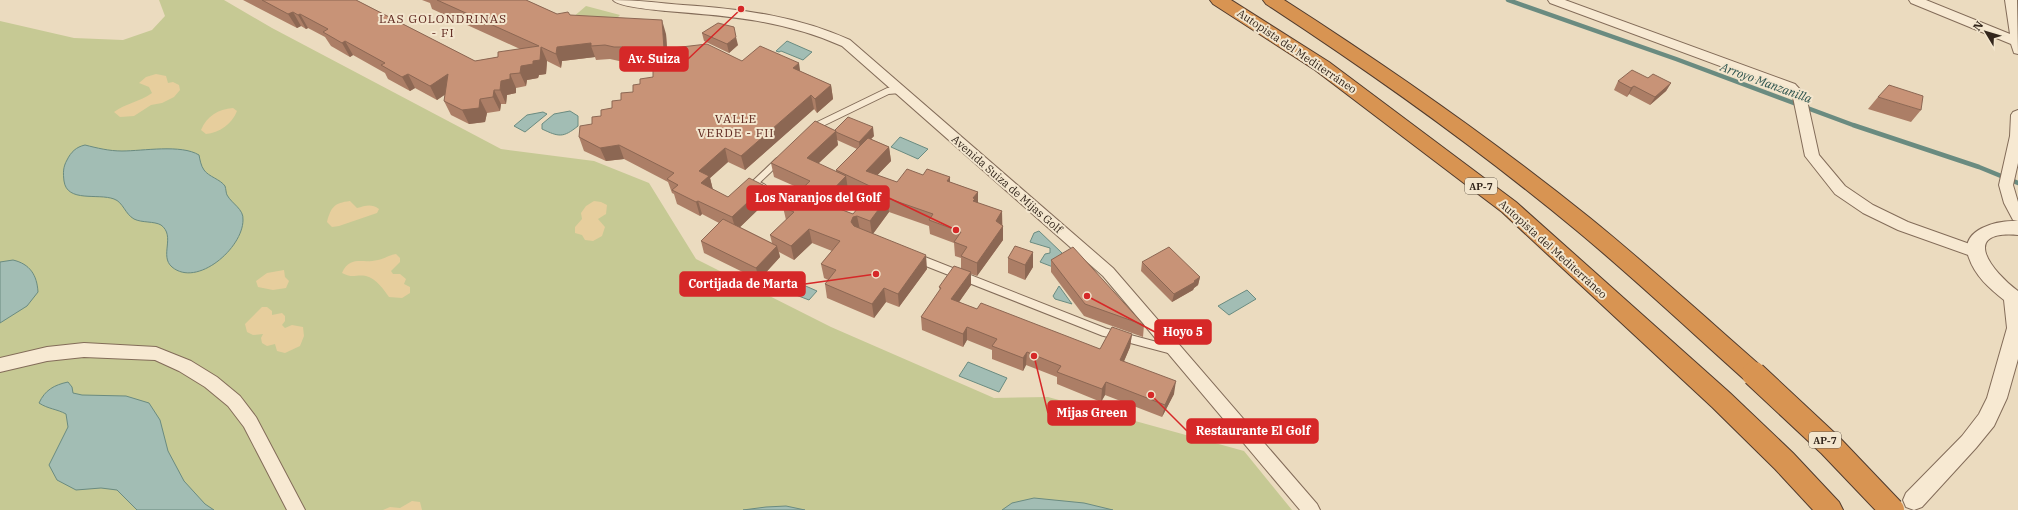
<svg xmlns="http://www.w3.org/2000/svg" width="2018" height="510" font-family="'IBM Plex Serif',serif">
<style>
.green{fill:#c6c994}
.sand{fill:#e7ce9d}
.water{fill:#a2bdb4;stroke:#6a8b80}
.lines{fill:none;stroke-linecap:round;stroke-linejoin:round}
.stream{stroke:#6a8b80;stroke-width:4.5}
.service-far1-casing{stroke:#836c59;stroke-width:8}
.service-casing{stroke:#836c59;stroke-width:10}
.minor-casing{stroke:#836c59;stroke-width:2}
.tertiary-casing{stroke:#836c59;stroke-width:2}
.motorway-casing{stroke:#513b2d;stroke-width:2}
.service-far1{stroke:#f7e9d2;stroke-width:6}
.service{stroke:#f7e9d2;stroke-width:8}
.minor{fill:#f7e9d2;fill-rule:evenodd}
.tertiary{fill:#f7e9d2;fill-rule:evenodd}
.motorway{fill:#d89452;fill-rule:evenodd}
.motorway-bridge-casing{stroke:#513b2d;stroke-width:26;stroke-linecap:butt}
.motorway-bridge{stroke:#d89452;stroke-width:24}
.wall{fill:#ac7e66;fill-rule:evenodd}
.shaded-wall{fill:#8c6753}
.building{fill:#c89377;stroke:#8c6753}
.labels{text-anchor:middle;stroke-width:4;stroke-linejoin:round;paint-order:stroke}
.shield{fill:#f3e6ce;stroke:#6d6051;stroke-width:1}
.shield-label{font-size:10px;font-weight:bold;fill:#33261c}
.street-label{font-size:11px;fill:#33261c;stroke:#f3e6ce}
.neighbourhood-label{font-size:12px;letter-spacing:1px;fill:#5e271e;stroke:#f3e6ce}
.water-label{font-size:12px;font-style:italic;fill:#2c534d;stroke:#f3e6ce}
.leader{fill:none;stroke:#d62828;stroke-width:1.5}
.callout-dot{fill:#d62828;stroke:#f3e6ce;stroke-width:1.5}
.callout{fill:#d62828;stroke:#d62828;stroke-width:1.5}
.callout-label{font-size:12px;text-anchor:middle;font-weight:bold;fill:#fff}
</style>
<rect width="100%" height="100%" fill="#ebdbbf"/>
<path class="green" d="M159,0H224L272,28L501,149L594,161L649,183L696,259L831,327L994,398L1048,397L1244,451L1292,510H0V21L74,38L123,40L152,30L165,16Z
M586,6L620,15L608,28L572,18Z"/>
<path class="sand" d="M156,74L166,76L168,83L173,82L179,85L180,90L174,97L162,103L151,105L134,116L120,117L114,112C126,103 140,102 152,93L149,87L139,83L146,77Z
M233,108L237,111C232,124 219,133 206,134L201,130C207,116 218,109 233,108Z
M350,201L357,208C365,206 371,203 379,209L377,213L339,226L332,227L327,222C331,207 334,203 350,201Z
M594,201L601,202L607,205L606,214L598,219L605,227L602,236L593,241L585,240L582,235L575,233V227L582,219L581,213L586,206Z
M396,254L400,258V262L391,271L393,274H400L406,279L404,284L410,287V293L402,298L389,297C384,290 376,278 366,276C355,274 354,279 342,273C350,255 362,264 378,260C384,259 389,255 396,254Z
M284,270L285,277L289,281L286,288L273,290L258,287L256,281L267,273Z
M262,307H267L272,311V315L282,313L285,316V321L282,325L285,328L292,325L303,327L304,336L300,346L285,353L277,351L275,344L267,346L262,343L261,338L263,334L253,335L247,332L245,324Z
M412,501L420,502L422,510H383L390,507L400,508Z"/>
<path class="water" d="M787,41L812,52L803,60L781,51L779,52L776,51Z
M570,111L578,116V126C563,138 559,137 542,129V124L554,114Z
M543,112L547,114L525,132L514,126L527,115Z
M900,137L928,149L918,159L891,147Z
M85,145C97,148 109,151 122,151C143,151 181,144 199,155C200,160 201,166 204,170C209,177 220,179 225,186C226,189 226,193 227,195C232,204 244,209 243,220C243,248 197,288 172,267C159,256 176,236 161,225C154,221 142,223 134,219C125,214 123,202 114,199C98,193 67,203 64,181C63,173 63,167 67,160C71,152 76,147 85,145Z
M1039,231L1062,253L1053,267L1040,262L1045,254L1050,253V248L1030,242L1034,233Z
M13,260C30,264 37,275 38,292L27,306L0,323V262Z
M792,280L817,291L809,300L783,290Z
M1059,286L1072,304L1055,299L1053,296Z
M1247,290L1256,299L1229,315L1218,306Z
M968,362L1007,378L999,392L959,376Z
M68,382L72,387L73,393L82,395L126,396L149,403L160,420L168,451L184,481L205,504L214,510H137L117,490L101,488L76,490L57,480L49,465L68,427L66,414C57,409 48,409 39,403C45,390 54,385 68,382Z
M1034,498L1084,503L1113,510H1002L1012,503Z
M786,506L805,510H743L766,507Z"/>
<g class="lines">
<path class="stream" d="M1508,0L1676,59L1853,125L1979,167L2018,183"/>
<g class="service-far1-casing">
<path id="service-far1" d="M814,129L818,125L888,91L900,90
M763,187L755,183L778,161"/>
</g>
<g class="service-casing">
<path id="service" d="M919,259L1104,332L1172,350"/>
</g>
<g class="minor-casing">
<path id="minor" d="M613,0C637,0 660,3 683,5C742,9 797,16 850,40L1113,268L1317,504L1320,510H1300L1103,276L842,46C783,20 729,16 666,11C656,10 618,7 613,0Z
M1548,0H1565L1795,84L1806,96L1819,155L1845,186L1873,205L1908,222L1981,248L1983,252L1981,256L1976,258L1971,256L1898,230L1863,213L1835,194L1805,156L1793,97L1785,90L1550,3Z
M1909,0H1926L2010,34L2005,0H2017L2018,54L2014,53L2011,44L1911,3Z
M2018,110V163L2013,185L2018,202V221L2013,220L2004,203L1999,185L2010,136L2011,115L2013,112Z
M84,343L156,347L191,361L217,377L240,396L256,417L305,510H287L244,427L228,406L205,387L179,371L155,360L84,357L47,361L0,372V358L47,347Z"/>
</g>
<g class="tertiary-casing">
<path id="tertiary" d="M2018,221V235C1959,230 1992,272 2018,291V359L2007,398L1994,426L1976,448L1922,507L1914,510L1906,507L1903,500L1906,493L1962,436L1979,414L1987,398L2007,328L2004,300C1990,289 1975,276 1969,258C1958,229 1997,220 2018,221Z"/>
</g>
<g class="motorway-casing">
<path id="motorway" d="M1210,0H1231L1329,62L1516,202L1730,393L1793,453L1839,502L1843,510H1813L1775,469L1712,407L1502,212L1315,70L1213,4Z
M1263,0H1284C1390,68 1493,140 1590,218C1649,266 1705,317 1762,367L1766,374L1762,381L1754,384L1746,381C1689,330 1634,278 1576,230C1477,148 1373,74 1266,4Z"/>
</g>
<use href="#service-far1" class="service-far1"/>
<use href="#service" class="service"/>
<use href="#minor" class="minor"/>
<use href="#tertiary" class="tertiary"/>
<use href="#motorway" class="motorway"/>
<g class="motorway-bridge-casing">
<path id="motorway-bridge" d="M1754,374L1830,445L1892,510"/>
</g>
<use href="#motorway-bridge" class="motorway-bridge"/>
</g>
<path class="wall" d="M243,0H356L475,61L498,57L520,49L432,9L430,3L422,0H526L557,14L570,15L666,34L667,49L800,71L831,85L833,99L817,113L814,109L745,170L728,162L710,178L713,190L728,197L768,200L740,227L772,243L770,235L786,220L783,207L801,189L774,177L771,163L835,130L874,136L871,139L889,147L891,161L877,175L897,182L923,175L950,177V182L978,192V203L1002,211L1003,240L977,276L971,274V285L959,302L977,309L1100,349L1132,334L1130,347L1124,361L1174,394L1162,417L1105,395L1101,402L1057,384V377L1026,365L1023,371L992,359V350L967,340L963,347L922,330L921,317L940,290L939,287L961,268V258L955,256L954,243L930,234L929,226L889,212L873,234L927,269L899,307L886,302L874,318L827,298L825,284L828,280L824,278L821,264L832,251L812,243L794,260L779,252L780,257L759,280L704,253L701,241L719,223L702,214L700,216L677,204L674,194L672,193L668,182L624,159L606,161L584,151L579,137L601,116L612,108L621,100L633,92L640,84L653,77V65H629L628,61H619L610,59L596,60L595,57L562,61L561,68L547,61L546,74L539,75L538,78L527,80L526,86L516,88V93L507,95L506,104H501L500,111L487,113L485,122L469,124L451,115L444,101L445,94L437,100L415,88L410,91L388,79L385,73L353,55L350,57L331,46L325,37L308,28L306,29L301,26L297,28ZM837,140L857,149L836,170V172L818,164L838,145ZM848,189L867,197L853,214L833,206L848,190Z
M702,33L738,45L729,53L704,41Z
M1648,78L1671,83L1666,91L1650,105L1629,94L1627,97L1614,90L1618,81Z
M1878,97L1921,110L1911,122L1868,109Z
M1008,258L1033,267L1025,280L1008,273Z
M1051,260L1144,325L1143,337L1084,316L1051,272Z
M1142,262L1200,277L1198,285L1194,288L1193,290L1172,302L1141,271Z"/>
<path class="shaded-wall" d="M293,12L301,26L297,28L288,14Z
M300,14L308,28L306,29L298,15Z
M662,20L666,34L668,63L664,49Z
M736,37L738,45L729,53L727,44Z
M345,41L353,55L350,57L342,43Z
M591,43V46L595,57L562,61L561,68L556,54L557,47Z
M541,47L547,61L546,74L539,75L538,78L527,80L526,86L520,73L521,66L533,61Z
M799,63L801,77L793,68Z
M408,74L415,88L410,91L402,77Z
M448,74L455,88L437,100L430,86Z
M510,74L516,88V93L507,95L506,104L500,90L501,81Z
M1671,83L1666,91L1650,105L1655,97Z
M831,85L833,99L817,113L815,99Z
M1634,86L1629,94L1627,97L1631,88Z
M494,90L501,104L500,111L493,97Z
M811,95L814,109L745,170L741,156Z
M480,99L487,113L485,122L469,124L462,110Z
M873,127L874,136L860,150L859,142Z
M836,131L838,145L809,172L807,158Z
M619,145L624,159L606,161L600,148Z
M889,147L891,161L868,185L866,171Z
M725,148L728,162L710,178L713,190L701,183L699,171Z
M846,176L848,190L824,216L821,202Z
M950,177V191L947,181Z
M765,186L768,200L736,231L732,217Z
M978,192V205L976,212L973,198Z
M887,198L889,212L872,235L870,221Z
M698,201L702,214L700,216L696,202Z
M1002,211V225L996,235V221Z
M857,216L860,230L855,231L851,222L853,217Z
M1003,226V240L977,276V263Z
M809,229L812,243L794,260L791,246Z
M777,246L780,257L759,280L756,268Z
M1033,252V267L1025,280V265Z
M926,255L927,269L899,307L898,294Z
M971,272V285L952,312L951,299Z
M1200,277L1198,285L1194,288L1193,290L1172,302L1174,294L1194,281Z
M884,288L886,302L874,318L872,304Z
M967,327V340L963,347V334Z
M1132,334L1130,347L1119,373L1120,360Z
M1027,352L1026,365L1023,371V358Z
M1176,381L1174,394L1162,417L1165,405Z
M1106,382L1105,395L1101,402L1102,389Z"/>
<path class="building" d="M262,0H356L475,61L498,57V52L539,46L437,0H526L557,14L568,12L570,15L662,20L664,49L707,44L742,61L760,46L799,63L793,68L831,85L815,99L811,95L741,156L725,148L699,171L709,176L701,183L728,197L749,178L765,186L732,217L698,201L696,202L672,190L678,185L667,179L674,173L619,145L600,148L579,137L580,126L592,124V117L601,116V110L612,108V101L621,100V93L633,92V85L640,84V79L653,77V56L659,51H625L623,47H614L605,45L591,46V43L557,47L556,54L541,47L540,60L533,61V64L521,66L520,73L510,74V79L501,81L500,90H494L493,97L480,99L479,108L462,110L444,101L448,74L430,86L408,74L402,77L381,65L385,63L345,41L342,43L323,32L328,29L300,14L298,15L293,12L288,14Z
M718,23L734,27L736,37L727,44L702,33Z
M1632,70L1648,78L1653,74L1671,83L1655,97L1634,86L1631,88L1618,81Z
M1889,85L1923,96L1921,110L1878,97Z
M848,117L873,127L859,142L836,132V131L835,130Z
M815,121L836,131L807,158L846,176L821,202L853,214L874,188L836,170L868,138L889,147L866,171L897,182L907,169L923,175L927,169L950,177L947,181L978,192L973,198L975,199L973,201L1002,211L996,221L1003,226L977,263L961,256L967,247L954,242L961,232L929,220L933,214L887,198L870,221L857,216L853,217L851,222L854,226L926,255L898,294L884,288L872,304L825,284L836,270L821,264L840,241L809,229L791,246L770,235L794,212L783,207L810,181L771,163Z
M723,219L777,246L756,268L701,241Z
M1015,246L1033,252L1025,265L1008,258Z
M1073,247L1144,325L1085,304L1051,260Z
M1169,247L1200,277L1194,281L1195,282L1174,294L1142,262Z
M954,266L971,272L951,299L977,309L981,303L1100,349L1112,327L1132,334L1120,360L1176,381L1165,405L1106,382L1102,389L1057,372L1061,366L1027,352L1023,358L992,346L997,339L967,327L963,334L921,317L941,288L939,287Z"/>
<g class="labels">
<g class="shield">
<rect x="1465" y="178" width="32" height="16" rx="3"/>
<rect x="1809" y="432" width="32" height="16" rx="3"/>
</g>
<g class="shield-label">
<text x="1481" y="190">AP-7</text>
<text x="1825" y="444">AP-7</text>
</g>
<g class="street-label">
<text transform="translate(1297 51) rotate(34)" y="4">Autopista del Mediterráneo</text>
<text transform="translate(1007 184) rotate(41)" y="4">Avenida Suiza de Mijas Golf</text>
<text transform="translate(1553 249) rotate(42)" y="4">Autopista del Mediterráneo</text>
</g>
<g class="neighbourhood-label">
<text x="443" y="23">LAS GOLONDRINAS<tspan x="443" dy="14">- FI</tspan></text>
<text x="736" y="123">VALLE<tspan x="736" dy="14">VERDE - FII</tspan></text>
</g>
<g class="water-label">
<text transform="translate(1766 83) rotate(20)" y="4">Arroyo Manzanilla</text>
</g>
</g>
<path class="leader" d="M741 9L688 59M956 230L889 198M876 274L805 284M1087 296L1155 332M1034 356L1048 413M1151 395L1187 431"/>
<g class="callout-dot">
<circle cx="741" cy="9" r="4"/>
<circle cx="956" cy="230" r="4"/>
<circle cx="876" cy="274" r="4"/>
<circle cx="1087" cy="296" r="4"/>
<circle cx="1034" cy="356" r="4"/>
<circle cx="1151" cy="395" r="4"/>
</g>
<g class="callout">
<rect x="620" y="47" width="68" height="24" rx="4"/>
<rect x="747" y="186" width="142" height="24" rx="4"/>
<rect x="680" y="272" width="125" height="24" rx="4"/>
<rect x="1155" y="320" width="56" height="24" rx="4"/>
<rect x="1048" y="401" width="87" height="24" rx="4"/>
<rect x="1187" y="419" width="131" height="24" rx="4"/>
</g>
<g class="callout-label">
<text x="654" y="63">Av. Suiza</text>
<text x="818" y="202">Los Naranjos del Golf</text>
<text x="743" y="288">Cortijada de Marta</text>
<text x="1183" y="336">Hoyo 5</text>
<text x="1092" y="417">Mijas Green</text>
<text x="1253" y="435">Restaurante El Golf</text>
</g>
<g transform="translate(1986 32) rotate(308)" stroke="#f3e6ce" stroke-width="3" paint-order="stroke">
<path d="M0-3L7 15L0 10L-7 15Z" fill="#33261c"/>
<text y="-6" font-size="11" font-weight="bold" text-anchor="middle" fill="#33261c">N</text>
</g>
</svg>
